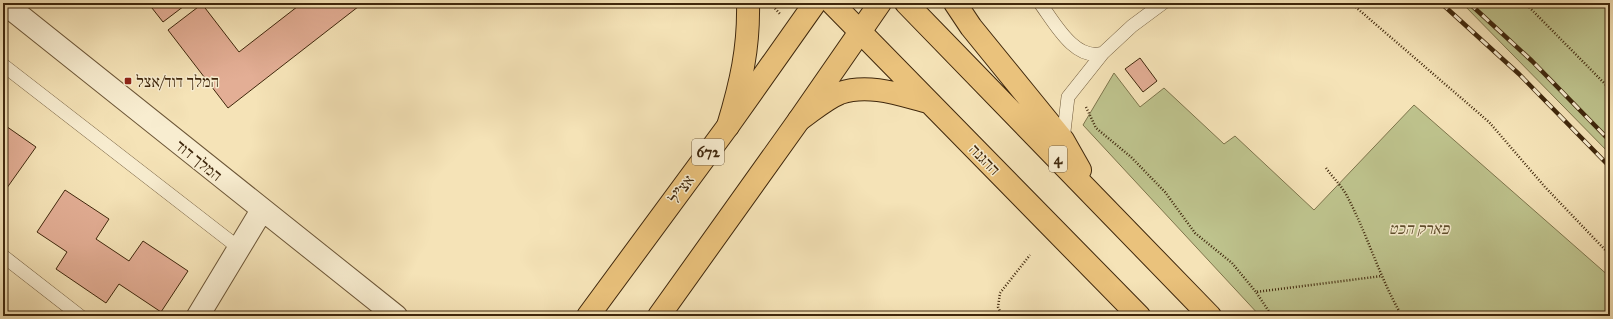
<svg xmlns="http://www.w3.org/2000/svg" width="1613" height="319" font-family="'IM FELL Great Primer','Frank Ruhl Libre',serif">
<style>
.green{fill:#bec38d;stroke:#7e754c}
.building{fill:#e3ae95;stroke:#3f270c}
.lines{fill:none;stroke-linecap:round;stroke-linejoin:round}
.lane-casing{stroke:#6c5637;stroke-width:14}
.street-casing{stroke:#6c5637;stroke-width:24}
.primary-casing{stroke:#3f270c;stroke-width:24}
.highway-casing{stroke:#3f270c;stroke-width:24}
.path{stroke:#3f270c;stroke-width:2.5;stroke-dasharray:1 2;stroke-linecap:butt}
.lane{stroke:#f8edd0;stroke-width:13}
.street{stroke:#f8edd0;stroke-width:22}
.primary{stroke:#eac27c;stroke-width:22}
.highway{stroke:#eac27c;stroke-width:22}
.rail-casing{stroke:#3f270c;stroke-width:4.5}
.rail{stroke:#f8edd0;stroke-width:3;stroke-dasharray:9;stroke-linecap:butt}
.poi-dot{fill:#8f2418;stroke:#f8edd0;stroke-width:1.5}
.labels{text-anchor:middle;stroke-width:3;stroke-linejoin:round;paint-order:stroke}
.shield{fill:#f8edd0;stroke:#766247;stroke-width:1}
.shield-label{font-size:15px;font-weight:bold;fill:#3f270c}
.poi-label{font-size:16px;fill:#3f270c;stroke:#f8edd0;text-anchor:start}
.street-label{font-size:16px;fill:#3f270c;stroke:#f8edd0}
.park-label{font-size:16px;font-style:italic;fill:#5f4e2c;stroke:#f8edd0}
</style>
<rect width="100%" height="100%" fill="#f5e3b7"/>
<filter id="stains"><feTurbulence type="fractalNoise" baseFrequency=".005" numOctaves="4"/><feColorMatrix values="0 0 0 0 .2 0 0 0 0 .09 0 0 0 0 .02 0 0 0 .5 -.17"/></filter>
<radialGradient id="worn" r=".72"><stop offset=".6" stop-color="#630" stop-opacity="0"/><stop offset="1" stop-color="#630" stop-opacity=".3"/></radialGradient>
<path class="green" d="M1462,3H1601L1610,11V154Z
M1114,73L1140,107L1164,88L1224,144L1235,136L1314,210L1414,105L1610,277V316H1260L1083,125Z"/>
<path class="building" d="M148,3H188L163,22Z
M302,3H363L228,108L168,30L202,4L239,52Z
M1140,58L1157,81L1143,92L1125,69Z
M3,124L36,147L4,192L3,191Z
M65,190L109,219L96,239L129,261L143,241L188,271L161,312L119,284L106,303L56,269L67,252L37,232Z"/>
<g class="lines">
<g class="lane-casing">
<path id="lane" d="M1040,3C1054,22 1075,62 1103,53
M3,65L239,248
M1063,140L1068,97L1103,53L1132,26L1163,3
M3,256L80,316"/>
</g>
<g class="street-casing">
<path id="street" d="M4,3L396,316
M198,316L262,210"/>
</g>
<g class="primary-casing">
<path id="primary" d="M588,316L728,126L815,3
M659,316L799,120L880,3"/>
</g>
<g class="highway-casing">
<path id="highway" d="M832,3L1139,316
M906,3L1210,316
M955,3L971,27L1063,140L1080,170
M799,120C812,111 825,99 840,93C869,83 901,95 928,102
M728,126C741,83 749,48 748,3"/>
</g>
<path class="path" d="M1351,3L1489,122L1545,187L1610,255
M1525,3L1610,89
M771,4L780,14
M1086,107L1096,128L1131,157L1165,192L1195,233L1232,263L1256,292
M1326,168C1333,178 1343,187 1348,198C1368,236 1380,279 1402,316
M1002,316L998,307L1000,293L1030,255
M1272,316L1256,292L1382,276"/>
<use href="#lane" class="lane"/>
<use href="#street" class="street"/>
<use href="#primary" class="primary"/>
<use href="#highway" class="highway"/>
<g class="rail-casing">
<path id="rail" d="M1441,3L1519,74L1610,167
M1469,3L1532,61L1610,141"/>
</g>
<use href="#rail" class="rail"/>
</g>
<rect class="poi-dot" x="124" y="77" width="8" height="8" rx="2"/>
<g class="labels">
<g class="shield">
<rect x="692" y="139" width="32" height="26" rx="3"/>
<rect x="1049" y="146" width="18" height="26" rx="3"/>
</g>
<g class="shield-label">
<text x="708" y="157">672</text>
<text x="1058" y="164">4</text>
</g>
<g class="poi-label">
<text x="136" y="87">המלך דוד/אצל</text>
</g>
<g class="street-label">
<text transform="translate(985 159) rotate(46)" y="6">ההגנה</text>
<text transform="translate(199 160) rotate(39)" y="6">המלך דוד</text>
<text transform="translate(681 189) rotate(-54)" y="6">אצ"ל</text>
</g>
<g class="park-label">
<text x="1419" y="234">פארק הכט</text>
</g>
</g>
<rect width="1613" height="319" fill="none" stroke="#f5e3b7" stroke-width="16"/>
<rect x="4" y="4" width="1605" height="311" fill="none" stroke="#3f270c" stroke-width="2"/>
<rect x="8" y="8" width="1597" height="303" fill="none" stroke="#3f270c"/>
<rect width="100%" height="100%" filter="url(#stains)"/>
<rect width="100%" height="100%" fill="url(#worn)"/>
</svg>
